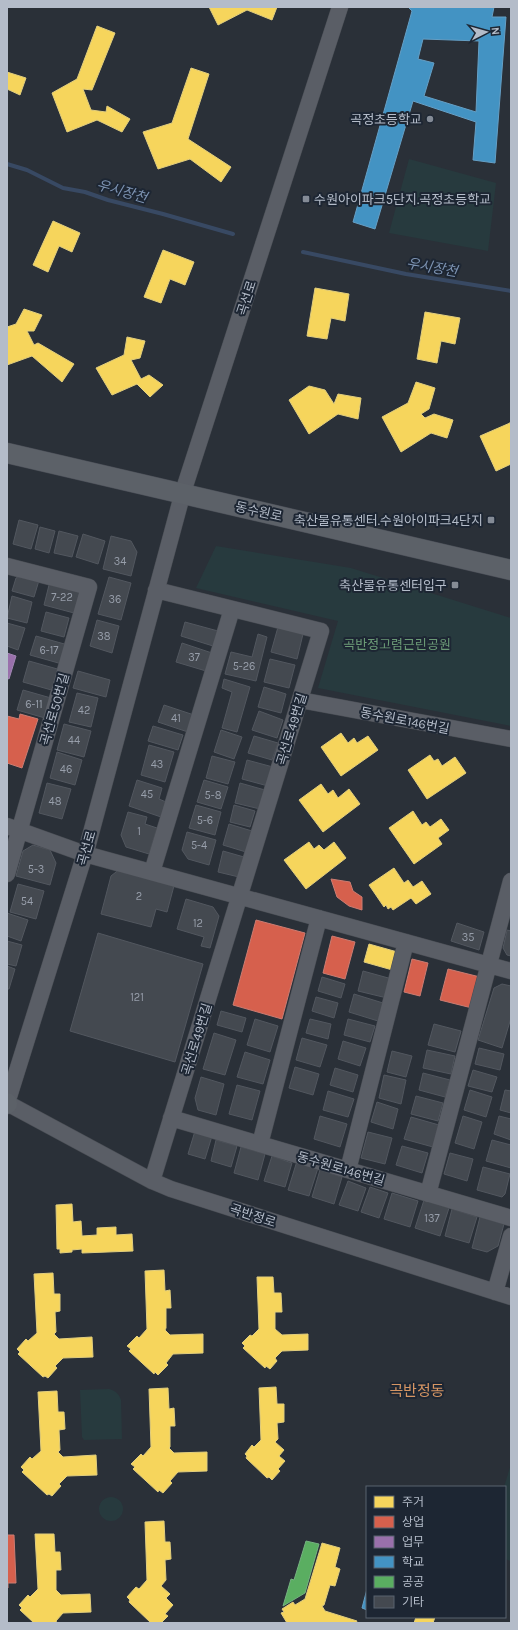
<svg xmlns="http://www.w3.org/2000/svg" width="518" height="1630" font-family="Karla,'Noto Sans KR',sans-serif">
<style>
.green{fill:#273a3e}
.homes{fill:#f6d55c;stroke:#e2ce7d}
.shops{fill:#d6604d;stroke:#cc7c72}
.offices{fill:#9970ab;stroke:#a187b4}
.schools{fill:#4393c3;stroke:#659fc5;fill-rule:evenodd}
.public{fill:#5aae61;stroke:#75b280}
.lines{fill:none;stroke-linecap:round;stroke-linejoin:round}
.stream{stroke:#384963;stroke-width:4}
.building{fill:#444950;stroke:#52575f}
.minor-casing{stroke:#484c53;stroke-width:17}
.major-casing{stroke:#484c55;stroke-width:21}
.minor{stroke:#5a5e66;stroke-width:16}
.major{stroke:#5c6168;stroke-width:20}
.poi-dot{fill:#848b96;stroke:#1d2633;stroke-width:1.5}
.labels{text-anchor:middle;stroke-width:4;stroke-linejoin:round;paint-order:stroke}
.number-label{font-size:11px;fill:#989fab}
.poi-label{font-size:13px;fill:#b4bcc9;stroke:#1d2633;text-anchor:end}
.street-label{font-size:13px;fill:#b4bcc9;stroke:#1d2633}
.park-label{font-size:13px;fill:#6b9a76;stroke:#1d2633}
.water-label{font-size:14px;font-style:italic;fill:#7c92b1;stroke:#1d2633}
.quarter-label{font-size:15px;fill:#d59563;stroke:#1d2633}
</style>
<rect width="100%" height="100%" fill="#2a3038"/>
<path class="green" d="M409,159L496,183L488,251L389,233Z
M216,546L351,568L511,618V726L318,688L338,621L196,588Z
M109,1389C116,1391 119,1394 121,1400L122,1439L84,1440L82,1437L80,1390Z
M511,1464V1561L505,1559L504,1487Z
M99 1509a12 12 0 1 1 24 0a12 12 0 1 1-24 0Z"/>
<path class="homes" d="M209,7H277L272,20L247,10L218,25Z
M97,26L115,33L92,90L83,89L91,110L106,112L107,106L130,119L122,132L97,120L67,132L52,93L77,79Z
M191,68L209,74L188,139L231,167L221,182L190,159L158,169L143,132L172,123Z
M7,72L26,78L20,95L7,89Z
M53,221L80,233L72,252L59,246L48,272L33,265Z
M163,250L194,262L185,285L170,279L161,303L144,297Z
M315,288L349,294L345,321L331,318L327,339L307,336Z
M24,309L42,315L34,331H27L34,345L38,343L74,364L62,382L32,356L7,365V327L16,324Z
M425,312L460,318L455,344L441,341L437,363L417,359Z
M127,337L145,341L140,358L131,360L141,379L149,375L163,385L150,397L137,384L112,395L96,368L124,355Z
M416,382L435,388L429,409L421,414L425,418L434,414L453,420L447,438L431,433L401,452L382,417L408,403Z
M309,386L325,390L334,404L338,394L361,398L358,419L338,414L309,434L289,400Z
M511,420V464L496,471L480,436L510,423Z
M341,733L348,743L354,738L357,743L368,736L378,750L341,776L321,747Z
M430,755L434,761L438,759L442,766L455,757L466,773L427,799L408,770Z
M321,784L328,794L333,790L338,798L349,789L360,804L323,832L299,800Z
M413,811L422,825L426,822L430,827L441,819L449,830L438,838L442,844L414,864L389,828Z
M309,842L314,849L319,845L324,850L334,842L346,858L306,889L284,860Z
M394,868L404,883L408,880L413,887L422,881L431,894L416,904L411,898L393,910L391,907L388,909L386,905L384,907L369,885Z
M369,944L401,953L396,971L364,962Z
M72,1204L73,1222L81,1221L82,1236L97,1235V1228L116,1227V1235L132,1234L133,1251L82,1253V1249L72,1250V1252L60,1253V1249H57L56,1205Z
M164,1270L165,1291L170,1290L171,1308H166V1328L165,1330L170,1335L203,1334V1353L173,1354L166,1363L168,1365L158,1375L155,1372L154,1374L129,1351L131,1349L127,1346L137,1336L139,1338L147,1329L145,1271Z
M53,1273L54,1294H60V1311L55,1312L56,1332L54,1334L59,1339L92,1337L93,1357L63,1358L55,1366L57,1368L48,1378L45,1376L43,1377L18,1354L20,1352L17,1349L26,1339L28,1341L37,1333L34,1274Z
M257,1277H273L274,1293H281L282,1312H275V1329L282,1335L308,1334V1350L282,1351L275,1358L277,1361L270,1369L266,1366L265,1368L243,1348L245,1346L242,1343L250,1335L252,1336L259,1329Z
M276,1387L277,1404H284V1422L277,1423L278,1439L275,1442L284,1450L279,1456L285,1461L278,1469L280,1471L272,1480L269,1477L267,1478L246,1458L247,1456L245,1454L252,1445L254,1447L261,1440L259,1388Z
M168,1388L169,1409L174,1408L175,1426H170V1447L169,1448L174,1453L207,1452V1471L178,1472L170,1481L172,1483L163,1493L159,1490L158,1492L133,1469L135,1467L131,1464L141,1454L143,1456L151,1447L149,1389Z
M57,1391L58,1412H64L65,1429L59,1430L60,1450L58,1452L63,1457L96,1455L97,1475L67,1476L59,1484L61,1486L52,1496L49,1494L47,1495L22,1472L24,1470L21,1467L30,1457L32,1459L41,1451L38,1392Z
M164,1521L165,1542H170L171,1559L165,1560L166,1580L161,1586L170,1594L166,1598L173,1605L165,1614L168,1616L161,1623H151L129,1602L130,1600L127,1597L136,1587L139,1589L147,1580L145,1522Z
M35,1534H54L55,1552H60L61,1570H56V1590L61,1595L90,1594L91,1612L63,1613L56,1621L57,1623H34L20,1610L22,1608L19,1605L28,1595L30,1597L38,1589Z
M322,1543L340,1548L335,1567L340,1569L335,1586L330,1585L324,1605L322,1606L325,1611L357,1621L356,1623H287L281,1613L284,1612L282,1609L293,1602L295,1605L305,1599Z
M416,1617H435L433,1623H414Z"/>
<path class="shops" d="M20,714L38,719L22,768L7,763V716L19,719Z
M331,879L350,882L353,891L362,897V910L349,906L337,897Z
M256,920L305,933L282,1019L233,1005Z
M332,936L355,942L345,979L323,973Z
M412,959L428,963L420,996L404,992Z
M448,969L480,977L472,1008L440,1000Z
M7,1535H14L16,1583H8V1588H7Z"/>
<path class="offices" d="M7,653L16,656L9,679L7,678Z"/>
<path class="schools" d="M408,7H494L492,17H506L495,163L473,160L476,122L413,101L375,229L353,222L412,11ZM423,39L479,41L476,112L424,96L434,63L418,59Z
M367,1589V1610L362,1608Z"/>
<path class="public" d="M306,1541L319,1544L305,1593L283,1606L291,1579L294,1580Z"/>
<g class="lines">
<path class="stream" d="M7,164L27,170L63,188L85,192L108,200L163,214L233,234
M303,252L406,274L511,291"/>
</g>
<path class="building" d="M19,520L38,525L31,549L13,544Z
M40,527L55,531L49,553L35,549Z
M59,531L78,536L72,557L54,553Z
M83,534L105,541L98,564L76,557Z
M111,536L131,541L137,552L131,576L103,569Z
M27,573L40,577L34,597L12,591L16,578Z
M109,577L131,583L121,620L98,614Z
M50,581L81,590L74,613L44,605Z
M12,596L32,602L27,623L7,618Z
M46,612L69,618L64,637L41,631Z
M97,620L119,626L112,653L90,646Z
M185,622L218,631L213,646L181,636Z
M7,623L25,628L18,650L7,646Z
M278,627L303,634L297,659L271,652Z
M258,634L267,637L256,681L225,674L231,652L252,657Z
M36,636L68,645L62,664L30,655Z
M182,643L212,653L206,671L176,662Z
M270,659L295,665L289,688L264,682Z
M29,661L61,670L55,691L23,682Z
M78,671L110,680L106,697L73,688Z
M224,679L250,687L237,732L222,728L232,692L222,688Z
M264,687L286,694L281,713L258,707Z
M23,690L51,698L45,718L17,710Z
M77,693L98,698L91,727L69,722Z
M164,705L194,715L188,732L158,722Z
M259,711L283,720L277,738L252,730Z
M64,724L91,731L84,757L57,750Z
M153,726L183,735L178,750L148,741Z
M221,730L242,737L234,759L214,752Z
M254,736L278,743L272,760L248,753Z
M149,745L174,752L165,782L141,775Z
M57,752L82,760L75,785L50,778Z
M212,756L235,762L228,784L206,778Z
M247,760L273,767L268,786L242,779Z
M137,780L162,788L159,799L166,802L161,817L129,806Z
M204,780L228,787L221,809L197,802Z
M47,783L71,789L62,819L39,813Z
M240,783L265,790L260,809L235,803Z
M196,805L221,812L215,835L189,828Z
M234,805L255,811L250,827L230,822Z
M128,812L147,817L145,824L157,828L149,854L126,847L121,835Z
M229,824L252,831L246,852L223,845Z
M187,832L216,840L209,865L188,859L182,850Z
M33,845L50,850L56,863L50,885L16,876L23,851Z
M223,851L244,857L239,877L218,872Z
M121,868L175,882L167,912L156,909L151,927L101,914L111,876Z
M18,884L44,891L36,919L10,912Z
M186,899L213,907L219,916L210,948L201,946L204,937L177,929Z
M7,913L28,920L21,941L7,936Z
M457,923L484,932L479,950L451,941Z
M507,930L511,931V956L507,955L503,948Z
M98,933L203,964L175,1062L70,1031Z
M7,941L22,945L16,966L7,964Z
M7,966L15,969L9,989H7Z
M363,971L392,979L387,998L358,991Z
M322,977L345,984L341,998L318,991Z
M502,984L511,986V1018L502,1048L478,1040L494,988Z
M354,994L383,1003L378,1021L349,1012Z
M316,997L338,1003L334,1018L312,1011Z
M221,1011L246,1018L242,1032L217,1025Z
M255,1019L278,1026L270,1052L247,1045Z
M310,1019L331,1024L328,1039L306,1033Z
M348,1019L375,1026L370,1042L344,1035Z
M434,1024L461,1031L455,1052L428,1045Z
M214,1033L236,1040L225,1075L203,1069Z
M302,1038L327,1045L320,1067L296,1060Z
M343,1041L366,1048L360,1066L338,1059Z
M479,1048L504,1054L500,1070L475,1064Z
M427,1050L455,1056L451,1074L423,1068Z
M392,1051L412,1056L406,1077L387,1072Z
M245,1052L270,1060L263,1084L237,1077Z
M295,1067L319,1074L313,1095L289,1088Z
M335,1068L358,1075L353,1092L330,1085Z
M473,1070L497,1077L492,1092L468,1086Z
M423,1073L450,1080L445,1097L419,1090Z
M384,1075L406,1080L401,1104L379,1098Z
M201,1077L224,1084L216,1115L198,1110L195,1098Z
M237,1085L260,1091L252,1120L229,1114Z
M470,1090L492,1097L486,1117L464,1110Z
M505,1090L511,1091V1113L500,1110Z
M328,1091L354,1099L348,1117L323,1110Z
M416,1096L443,1103L438,1121L411,1114Z
M377,1102L398,1109L393,1129L371,1122Z
M320,1116L347,1124L340,1147L314,1139Z
M463,1116L482,1122L474,1149L455,1143Z
M499,1116L511,1119V1140L494,1134Z
M411,1117L439,1125L433,1147L404,1139Z
M195,1131L212,1136L205,1159L188,1154Z
M368,1132L392,1138L385,1164L361,1158Z
M216,1140L237,1146L231,1167L211,1161Z
M492,1140L511,1145V1168L486,1161Z
M402,1146L428,1153L422,1173L396,1165Z
M241,1147L265,1154L258,1180L234,1173Z
M450,1153L473,1159L467,1181L444,1174Z
M272,1156L292,1163L285,1187L264,1181Z
M297,1161L318,1168L309,1196L288,1190Z
M483,1167L510,1174L505,1194L502,1197L477,1190Z
M320,1170L342,1177L334,1204L312,1197Z
M348,1181L366,1188L358,1211L339,1205Z
M370,1187L388,1193L379,1218L361,1212Z
M392,1193L418,1201L410,1227L384,1219Z
M424,1200L449,1208L440,1236L415,1228Z
M452,1209L477,1217L469,1243L445,1236Z
M480,1217L504,1224L498,1246L487,1252L472,1248Z"/>
<g class="lines">
<g class="minor-casing">
<path id="minor" d="M7,566L89,587L7,874
M300,700L511,739
M7,826L85,854L511,971
M152,872L232,609
M7,1103L88,844L183,492L340,7
M7,1103L152,1181L171,1189L511,1297
M171,1118L511,1218
M260,1144L319,918
M348,1170L406,942
M152,1181L321,631L156,590
M428,1194L511,881
M495,1292L511,1236"/>
</g>
<g class="major-casing">
<path id="major" d="M7,453L511,570
M7,1104V1103"/>
</g>
<use href="#minor" class="minor"/>
<use href="#major" class="major"/>
</g>
<g class="poi-dot">
<circle cx="430" cy="119" r="4"/>
<rect x="302" y="195" width="8" height="8" rx="2"/>
<rect x="487" y="516" width="8" height="8" rx="2"/>
<rect x="451" y="581" width="8" height="8" rx="2"/>
</g>
<g class="labels">
<g class="number-label">
<text x="120" y="565">34</text>
<text x="62" y="601">7-22</text>
<text x="115" y="603">36</text>
<text x="104" y="640">38</text>
<text x="49" y="654">6-17</text>
<text x="194" y="661">37</text>
<text x="244" y="670">5-26</text>
<text x="34" y="708">6-11</text>
<text x="84" y="714">42</text>
<text x="176" y="722">41</text>
<text x="74" y="744">44</text>
<text x="157" y="768">43</text>
<text x="66" y="773">46</text>
<text x="147" y="798">45</text>
<text x="213" y="799">5-8</text>
<text x="55" y="805">48</text>
<text x="205" y="824">5-6</text>
<text x="139" y="835">1</text>
<text x="199" y="849">5-4</text>
<text x="36" y="873">5-3</text>
<text x="139" y="900">2</text>
<text x="27" y="905">54</text>
<text x="198" y="927">12</text>
<text x="468" y="941">35</text>
<text x="137" y="1001">121</text>
<text x="432" y="1222">137</text>
</g>
<g class="poi-label">
<text x="422" y="124">곡정초등학교</text>
<text x="314" y="204" text-anchor="start">수원아이파크5단지.곡정초등학교</text>
<text x="483" y="525">축산물유통센터.수원아이파크4단지</text>
<text x="447" y="590">축산물유통센터입구</text>
</g>
<g class="street-label">
<text transform="translate(246 298) rotate(-72)" y="5">곡선로</text>
<text transform="translate(259 511) rotate(13)" y="5">동수원로</text>
<text transform="translate(54 709) rotate(-74)" y="5">곡선로50번길</text>
<text transform="translate(405 720) rotate(11)" y="5">동수원로146번길</text>
<text transform="translate(291 729) rotate(-73)" y="5">곡선로49번길</text>
<text transform="translate(86 848) rotate(-74)" y="5">곡선로</text>
<text transform="translate(196 1039) rotate(-73)" y="5">곡선로49번길</text>
<text transform="translate(341 1168) rotate(16)" y="5">동수원로146번길</text>
<text transform="translate(253 1215) rotate(18)" y="5">곡반정로</text>
</g>
<g class="park-label">
<text x="397" y="649">곡반정고렴근린공원</text>
</g>
<g class="water-label">
<text transform="translate(122 191) rotate(16)" y="5">우시장천</text>
<text transform="translate(432 267) rotate(10)" y="5">우시장천</text>
</g>
<g class="quarter-label">
<text x="417" y="1396">곡반정동</text>
</g>
</g>
<rect width="518" height="1630" fill="none" stroke="#b4bcc9" stroke-width="16"/>
<rect x="366" y="1486" width="140" height="132" fill="#1d2633" stroke="#59626f"/>
<rect x="374" y="1496" width="20" height="12" fill="#f6d55c" stroke="#59626f"/>
<text x="402" y="1506" font-size="12" fill="#b4bcc9">주거</text>
<rect x="374" y="1516" width="20" height="12" fill="#d6604d" stroke="#59626f"/>
<text x="402" y="1526" font-size="12" fill="#b4bcc9">상업</text>
<rect x="374" y="1536" width="20" height="12" fill="#9970ab" stroke="#59626f"/>
<text x="402" y="1546" font-size="12" fill="#b4bcc9">업무</text>
<rect x="374" y="1556" width="20" height="12" fill="#4393c3" stroke="#59626f"/>
<text x="402" y="1566" font-size="12" fill="#b4bcc9">학교</text>
<rect x="374" y="1576" width="20" height="12" fill="#5aae61" stroke="#59626f"/>
<text x="402" y="1586" font-size="12" fill="#b4bcc9">공공</text>
<rect x="374" y="1596" width="20" height="12" fill="#444950" stroke="#59626f"/>
<text x="402" y="1606" font-size="12" fill="#b4bcc9">기타</text>
<g transform="translate(486 32) rotate(84)" stroke="#1d2633" stroke-width="3" paint-order="stroke">
<path d="M0-3L7 15L0 10L-7 15Z" fill="#b4bcc9"/>
<text y="-6" font-size="11" font-weight="bold" text-anchor="middle" fill="#b4bcc9">N</text>
</g>
</svg>
